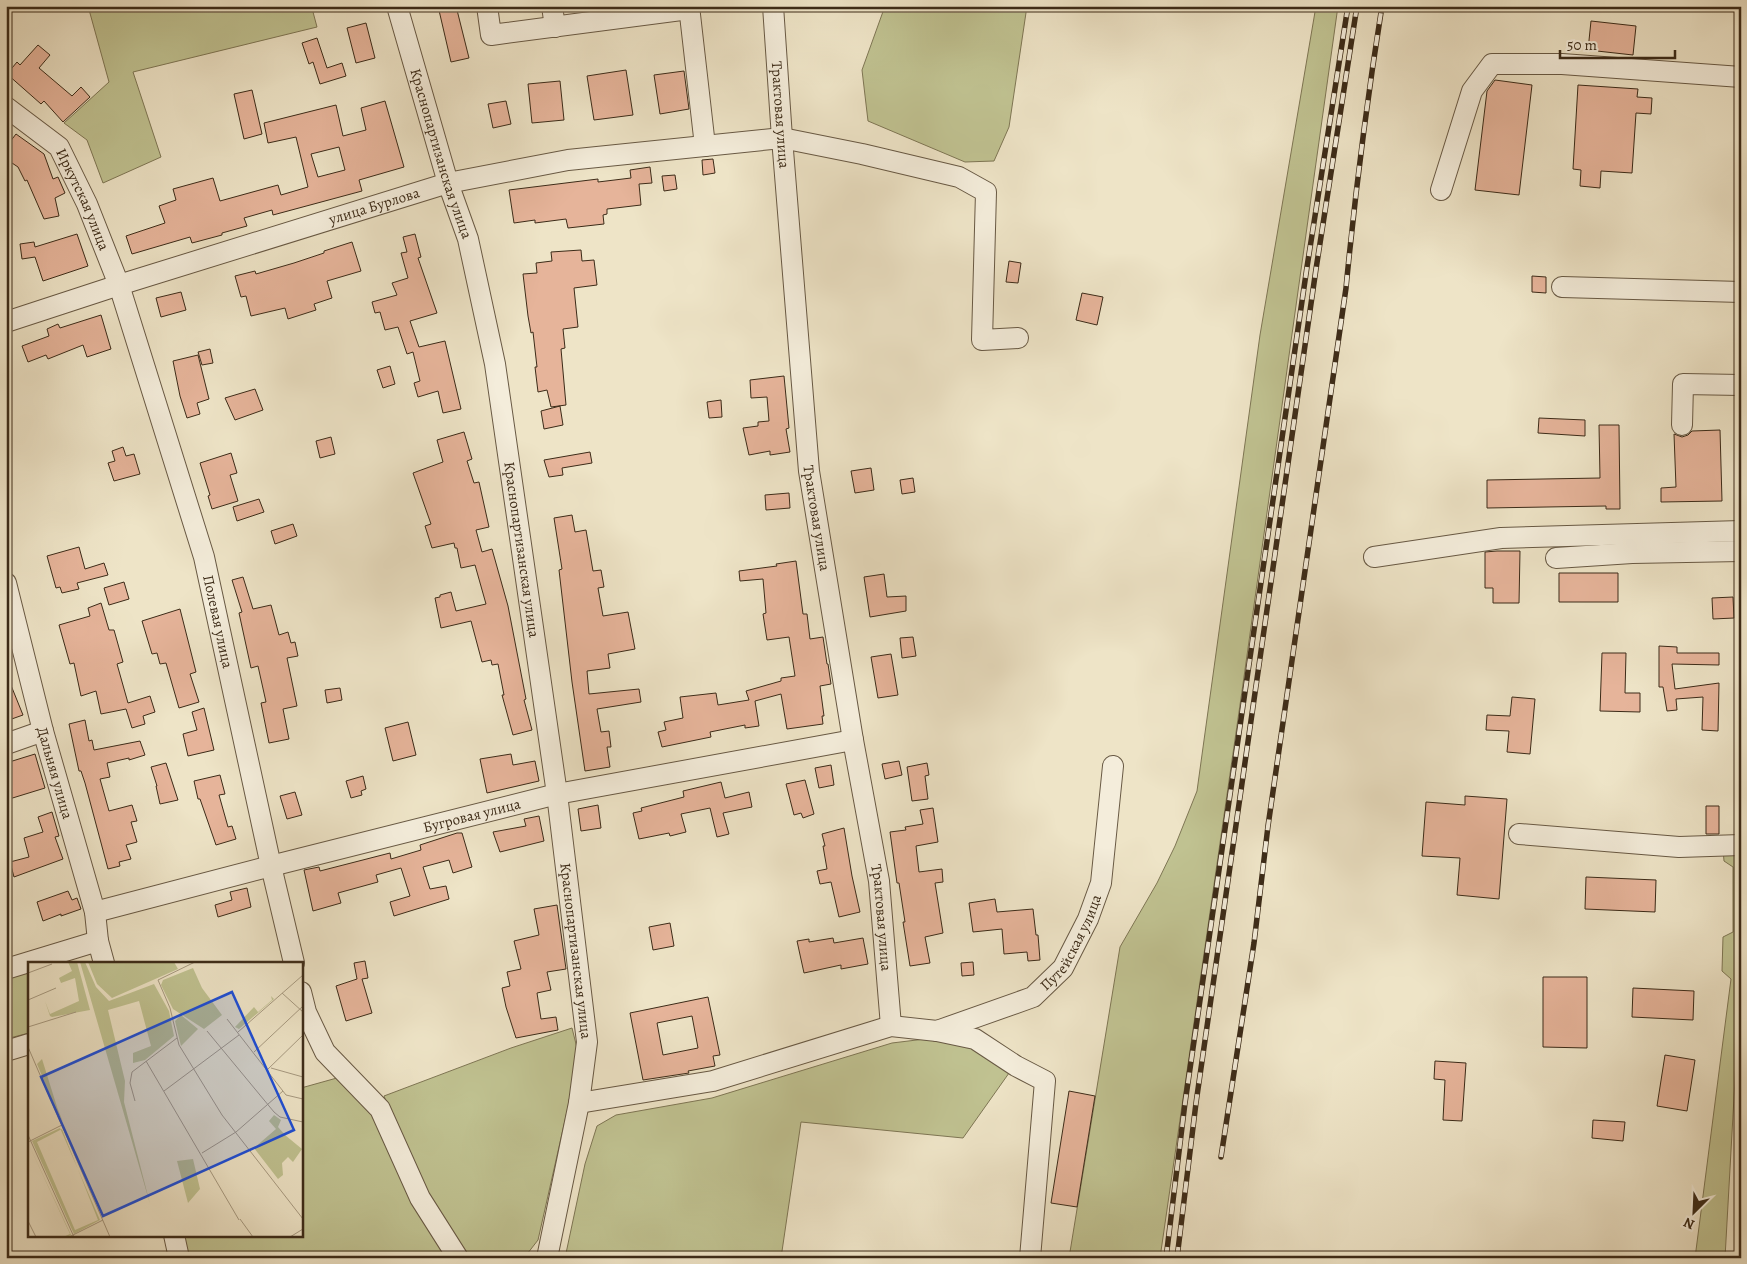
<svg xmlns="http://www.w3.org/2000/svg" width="1747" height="1264" font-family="Alegreya,serif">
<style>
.green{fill:#c0c291;stroke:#7e7654}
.building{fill:#e6b49a;stroke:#3c2b18;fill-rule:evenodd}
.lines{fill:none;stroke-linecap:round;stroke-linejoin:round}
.minor-casing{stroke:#685944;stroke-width:22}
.minor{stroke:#f4eddb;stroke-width:20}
.rail-casing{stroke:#3c2b18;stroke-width:5.5}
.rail{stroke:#f4eddb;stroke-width:4;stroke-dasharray:11;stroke-linecap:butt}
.labels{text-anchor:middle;stroke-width:4;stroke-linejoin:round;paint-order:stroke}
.street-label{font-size:15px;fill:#3c2b18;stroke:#f4eddb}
.inset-road{fill:none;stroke:#a79a81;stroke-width:1}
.view{fill:#1d4ed8;fill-opacity:0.15;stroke:#1d4ed8;stroke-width:2.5}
.inset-edge{fill:none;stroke:#3c2b18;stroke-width:2.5}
</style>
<rect width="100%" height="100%" fill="#eee4c7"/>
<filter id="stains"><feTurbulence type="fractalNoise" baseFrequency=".004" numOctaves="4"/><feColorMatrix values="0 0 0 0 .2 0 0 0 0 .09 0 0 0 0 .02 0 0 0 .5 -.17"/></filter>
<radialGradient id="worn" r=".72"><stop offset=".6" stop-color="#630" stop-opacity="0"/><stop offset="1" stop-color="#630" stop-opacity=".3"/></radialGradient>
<path class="green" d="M88,6H336L313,12L317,27L133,72L161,157L103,183L87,140L64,123L109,82Z
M885,6H1027L1009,127L994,161L965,162L868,121L862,70Z
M1316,6H1338L1242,691L1160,1258H1069L1120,947L1157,883L1175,846L1197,791L1260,335Z
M1723,849L1737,854L1739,864L1740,990L1725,1258H1695L1731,979L1722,971L1723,937L1733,932V867L1724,861Z
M29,966V1033L6,1039V973Z
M572,1028L578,1052L568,1107L538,1240L524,1258H467L449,1235L401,1140L384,1096L511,1048Z
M933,1038L971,1044L1014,1066L963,1138L801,1122L781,1258H565L585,1164L597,1126L616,1115L712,1098L892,1043Z
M344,1076L378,1109L455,1258H186L181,1235H301V1088Z"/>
<path class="building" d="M438,6H456L469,58L451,62Z
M1591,21L1636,26L1633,55L1588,50Z
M366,23L375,58L356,63L347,28Z
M317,38L327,68L342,63L346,76L320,84L313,62L309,64L302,43Z
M38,45L50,55L39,68L72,96L81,87L90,97L63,122L44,101L41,104L7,74L17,62L20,65Z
M626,70L633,115L594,120L587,76Z
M684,71L689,109L660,114L654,75Z
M1495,80L1532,85L1519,195L1475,190L1487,91Z
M560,81L564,120L532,123L528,84Z
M1578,85L1638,89L1637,97L1652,98L1651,114L1636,113L1632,173L1601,171L1600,188L1580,186L1581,170L1573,169Z
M252,90L262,134L244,139L234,94Z
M385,101L404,167L359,180L362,191L273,215L272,210L244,218L247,226L222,233V235L192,243L190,237L132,254L126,236L165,223L159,206L176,200L173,189L213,178L220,201L278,185L281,195L308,187L296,137L268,143L264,123L336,105L343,136L366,130L361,108ZM339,147L345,170L318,177L311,154Z
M506,101L511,124L493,128L488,104Z
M16,134L44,154L53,179L58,177L65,193L55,198L59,216L44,219L27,180L25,181L18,167L6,159V147Z
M713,159L715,173L703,175L702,160Z
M650,167L652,183L639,184L641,205L607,209V214L603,215L604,224L568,228L566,219L535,223V220L514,223L509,190L598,179V182L631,178L630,170Z
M675,175L677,189L664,191L662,176Z
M77,234L88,266L43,281L35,257L22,259L20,244L34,242L35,247Z
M415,234L421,257L418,258L437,313L410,321L419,347L445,341L461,409L443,413L438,391L418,397L414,383L420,381L413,352L407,354L398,327L385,330L380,312L375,313L372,302L397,295L392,283L408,278L401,253L407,252L403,237Z
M352,242L361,271L327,281L332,298L314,304L316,310L288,319L285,308L251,316L246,296L241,297L235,276L255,271L256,274L294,263L324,253V251Z
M581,250L582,261L594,260L597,285L574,288L578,327L563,329L565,348L561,349L566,405L551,407L547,390L538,392L535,367H537L533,332L531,333L528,316L523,274L537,273L536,263L552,261L551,252Z
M1009,261L1021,263L1018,283L1006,282Z
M1532,276L1546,277V293L1532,292Z
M181,292L186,310L161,317L156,298Z
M1082,293L1103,297L1097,325L1076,320Z
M101,315L111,349L87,357L83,345L48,359L46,355L28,362L22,346L49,336L47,329L58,324L60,328Z
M210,349L213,363L202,365L198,352Z
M198,355L209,399L197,403L200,414L187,418L180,396L173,361Z
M390,366L395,384L383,388L377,370Z
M784,376L789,428L786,429L790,452L770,455V451L749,455L743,428L758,426V422L769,421L767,397L751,398L750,380Z
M255,389L263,410L235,420L225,398Z
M721,400L722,417L709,418L707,402Z
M560,406L563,425L544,429L541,411Z
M1539,418L1585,420V436L1538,433Z
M1599,425H1619L1620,509H1606V506L1487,508V480L1600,478Z
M1720,430L1722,501L1661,502V488L1676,487L1674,434L1682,437L1688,435L1692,431Z
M464,432L472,459L467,461L474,483L479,482L489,527L476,530L482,552L492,549L508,606L526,699L524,700L532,730L513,735L502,695H504L498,664L492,665L491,660L482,662L471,621L441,628L435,598L440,597V595L451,592L456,611L486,604L475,565L461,568L457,548H455L454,543L432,548L425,526L431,524L413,473L443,462L437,440Z
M331,437L335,454L320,458L316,441Z
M123,447L126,456L134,454L140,474L114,481L108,463L115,461L112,451Z
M590,452L592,463L562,468L563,475L549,477L544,460Z
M231,453L237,473L230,475L238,501L212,509L208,496L210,495L200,463Z
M871,468L874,490L855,493L851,471Z
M913,478L915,492L902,494L900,480Z
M789,493L790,508L766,510L765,495Z
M259,499L264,512L237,521L233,507Z
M572,515L575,532L586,530L593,571L601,570L604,587L598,588L603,616L628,612L635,649L608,654L610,668L587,671L589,694L639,689L641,702L597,709L601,732L609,731L611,747H607L610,767L585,771L572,682L559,570L562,569L554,518Z
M293,524L297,536L275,544L271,531Z
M79,547L85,569L104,563L108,575L77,583L79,589L62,593L60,587L56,588L47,556Z
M1497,551H1520L1519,603H1493V588H1485V552Z
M796,561L803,614H807L810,639L823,637L827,664H828L831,684L820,686L824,716H822L823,724L787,729L781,694L755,701L759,726L745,728V725L710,732L711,737L662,747L658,732L666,730L664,722L683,718L680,697L716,693L718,705L749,700L746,691L781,681V678L795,676L789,637L767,640L763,614L766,613L763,579L740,581L739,571L777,566L776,564Z
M1559,573H1618V602H1559Z
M884,574L887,597L906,596V611L870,617L864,577Z
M243,577L253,609L271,605L279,635L288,632L291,643L295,642L298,656L287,658L297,706L283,709L289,739L269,743L261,703L266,702L258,666L251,668L239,613L242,612L232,580Z
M124,582L129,599L109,605L104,588Z
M1733,597L1734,618L1713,619L1712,598Z
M101,603L109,630H114L123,662L117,664L128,703L150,696L155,712L143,716L145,724L132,728L126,709L101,714L96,691L81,696L74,663L70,664L59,625L90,616L88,608Z
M180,609L196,672L190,674L199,702L179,708L166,663L160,664L157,653L152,654L142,621Z
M913,637L916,656L902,658L900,638Z
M1659,646L1677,647V653H1719V665L1672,664L1675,689L1719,683L1718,731L1702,730L1703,697L1676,699L1677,710L1667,711L1663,687H1659Z
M1602,653H1626L1625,693H1640V712L1600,711Z
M891,654L898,695L878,698L871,657Z
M6,673L23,715L6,721Z
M340,688L342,700L327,703L325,690Z
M1512,697L1535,699L1530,754L1507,752L1509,731L1486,730L1487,715L1510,716Z
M204,708L214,750L188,756L183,734L197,730L192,712Z
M85,720L89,741L92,740L94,750L140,741L145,755L129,760V758L107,763L110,777L100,779L109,811L132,805L137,821L131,822L137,842L126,845L131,859L119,862L120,866L108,869L85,783L81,771H79L69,724Z
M408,722L416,755L393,761L385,728Z
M35,754L45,788L6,800V763Z
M511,754L513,765L535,761L539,781L487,793L480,759Z
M899,761L902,775L885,779L882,764Z
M166,763L178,800L160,804L156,786H157L151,767Z
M927,763L929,775L925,776L928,799L912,801L907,767Z
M831,765L834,785L819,788L815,768Z
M220,775L225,794L219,795L228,827L232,826L236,839L216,845L200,799H198L194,781Z
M363,776L366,789L361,791L362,795L351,798L346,781Z
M805,780L814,814L803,818L801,813L794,815L786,784Z
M721,782L725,798L749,792L752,807L723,813L729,834L717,837L710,808L681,814L686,832L670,836L669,833L639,839L633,813L642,811L641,808L684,797L683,791Z
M295,792L302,815L287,819L280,796Z
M1465,796L1507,799L1499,899L1457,895L1460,858L1422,856L1426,802L1465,805Z
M598,805L601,828L581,831L578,809Z
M1706,806H1719V834H1706Z
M933,808L938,842L916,846L919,872L942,869L943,882L935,883L943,933L925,937L930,963L910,966L903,922H905L899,883H897L890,832L906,830L905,827L923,824L920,810Z
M52,812L59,836L55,837L63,859L14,877L10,862L29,857L24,838L43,832L38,817Z
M539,816L544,841L500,852L493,832L526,826L524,819Z
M844,828L852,876L860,912L839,917L831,882L820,884L817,871L827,869L823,846H825L822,834Z
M457,833H462L472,867L453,873L449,860L423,867L430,889L446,886L449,899L394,916L390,902L410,896L401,868L376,875L378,882L338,893L341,903L313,911L304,870L319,867L320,871L390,853L391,859L421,850L420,845Z
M1586,877L1656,880L1655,912L1585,909Z
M247,888L251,907L218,917L215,905L232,900L230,892Z
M68,891L72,900L77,898L81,909L61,916V914L43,921L37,902Z
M995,899L997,912L1033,909L1036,935H1038L1040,960L1028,961L1027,952L1004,954L1002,929L973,932L969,903Z
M557,905L566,969L547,972L551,990L537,993L541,1019L556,1017L558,1030L516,1038L506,1007L502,988L510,986L507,972L521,969L514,941L539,935L534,909Z
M670,923L674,946L653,950L649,927Z
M833,938L834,943L863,938L868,964L841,969V965L804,973L797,941L809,939V942Z
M365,961L368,978L362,979L372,1013L346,1021L336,986L357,979L354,963Z
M973,962L974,975L962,976L961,963Z
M1543,977H1587V1048L1543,1047Z
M1633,988L1694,991L1693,1020L1632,1017Z
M708,997L720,1055L713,1056L715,1066L688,1071L689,1073L643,1080L630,1013ZM692,1016L698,1048L663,1055L657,1023Z
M1665,1055L1695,1060L1687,1111L1657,1106Z
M1435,1061L1466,1063L1462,1121L1443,1120L1445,1080L1434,1079Z
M1069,1091L1095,1096L1077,1207L1051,1203Z
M1593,1120L1625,1122L1623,1141L1592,1138Z"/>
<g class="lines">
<g class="minor-casing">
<g id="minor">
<path id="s1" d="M397,6L448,183L468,239L495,364L557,794L587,1042L579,1103L547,1258"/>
<path d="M487,6L491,35L689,9"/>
<path d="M552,6L555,27"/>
<path d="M689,6L705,146"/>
<path id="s2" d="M773,6L782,138L809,471L853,740L879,881L891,1026"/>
<path id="s3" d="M6,107L59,147L87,204L119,285L204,557L271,866L294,963"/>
<path d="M1441,190L1472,91L1492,64H1562L1741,77"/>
<path d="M1562,287L1741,292"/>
<path id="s4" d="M6,322L119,285L448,183L568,160L782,138L862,154L959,177L986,192L982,340L1018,338"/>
<path d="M1682,425L1683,384L1741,385"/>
<path d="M1374,557L1501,538L1741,531"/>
<path d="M1556,558L1632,553L1741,551"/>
<path id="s5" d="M6,583L43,731L95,912L98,941L104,963"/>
<path d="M6,744L43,731"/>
<path d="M1519,834L1679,847L1741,845"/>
<path id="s6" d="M95,912L271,866L557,794L853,740"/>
<path d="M6,969L98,941"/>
<path d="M301,992L306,1012L325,1052L380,1109L420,1198L458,1258"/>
<path d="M937,1031L975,1039L1016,1066L1045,1081L1030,1258"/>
<path d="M6,1051L29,1044"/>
<path id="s7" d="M579,1103L713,1081L891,1026L937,1031L1033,997L1063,968L1088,919L1101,883L1113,766"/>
<path d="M174,1235L179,1258"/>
</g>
</g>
<use href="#minor" class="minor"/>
<g class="rail-casing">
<path id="rail" d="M1221,1157L1254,943L1268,826L1346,288C1355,194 1367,100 1382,6
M1166,1258L1185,1103L1307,267L1348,6
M1177,1258L1196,1103L1316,269L1357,6"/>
</g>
<use href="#rail" class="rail"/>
</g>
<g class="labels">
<g class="street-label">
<text dy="5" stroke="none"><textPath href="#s2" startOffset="109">Трактовая улица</textPath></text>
<text dy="5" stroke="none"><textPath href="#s1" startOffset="154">Краснопартизанская улица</textPath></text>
<text dy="5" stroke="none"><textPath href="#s3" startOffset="124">Иркутская улица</textPath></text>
<text dy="5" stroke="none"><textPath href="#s4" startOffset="386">улица Бурлова</textPath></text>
<text dy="5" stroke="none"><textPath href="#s2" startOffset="514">Трактовая улица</textPath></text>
<text dy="5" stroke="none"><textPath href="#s1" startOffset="559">Краснопартизанская улица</textPath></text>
<text dy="5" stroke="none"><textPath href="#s3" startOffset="568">Полевая улица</textPath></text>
<text dy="5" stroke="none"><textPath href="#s5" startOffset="196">Дальняя улица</textPath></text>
<text dy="5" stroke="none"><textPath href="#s6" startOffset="389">Бугровая улица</textPath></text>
<text dy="5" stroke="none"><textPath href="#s2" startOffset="919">Трактовая улица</textPath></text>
<text dy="5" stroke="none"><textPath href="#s7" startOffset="538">Путейская улица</textPath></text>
<text dy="5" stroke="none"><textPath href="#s1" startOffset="964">Краснопартизанская улица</textPath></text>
</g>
</g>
<g transform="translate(28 962)">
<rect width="275" height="275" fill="#eee4c7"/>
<path d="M40,0H49L62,48L24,55L22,54L17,39L22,52L51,39L47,16L33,21L31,16L44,9ZM52,0H57L68,25L81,39L126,22L141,49L146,74L117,98L105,101V91L123,84L111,39L80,48L97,119L96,140L122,242ZM60,0H146L150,7L84,36L69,22ZM165,6L174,26L194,53L176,67L145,47L133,23L135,18ZM243,34L246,37L211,67L207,65L226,45L230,50L244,38ZM153,53L170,67L153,84L147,59ZM14,97L29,145L35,160L27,145L9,102ZM246,153L253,158L250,165L257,173L274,187L265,200L260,195L254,201L255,213L250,217L226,186L248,167L241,159ZM32,166L72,258L46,272L4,179ZM34,167L70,258L47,268L9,180ZM0,181L43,273L39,275H35L42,272ZM165,197L172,227L160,241L149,199Z" fill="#c0c291" fill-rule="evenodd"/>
<path class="inset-road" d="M167,0L130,18L142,46L151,83L194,153L275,257M0,11L24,2M254,31L275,50M0,38L28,26M199,57L258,133L275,137M0,65L48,50M179,69L246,150L252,155L275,160M210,70L275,13M0,85L82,275M226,90L275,44M118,99L211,258M243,106L275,115M239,108L275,73M136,129L211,73M107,139L102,121L104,110L149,76M0,173L46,275M0,180L34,163M174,191L208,170L255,129M212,257L225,275M0,259L8,275M41,275L75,258M262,275L275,267"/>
<path class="view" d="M204,30L266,168L75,254L13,115Z"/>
<rect width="275" height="275" class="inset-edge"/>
</g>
<rect width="1747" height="1264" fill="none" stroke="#eee4c7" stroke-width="25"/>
<rect x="8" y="8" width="1732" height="1249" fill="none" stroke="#3c2b18" stroke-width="2.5"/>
<rect x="12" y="12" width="1722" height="1239" fill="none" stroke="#3c2b18"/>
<g transform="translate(1694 1212) rotate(204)" stroke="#f4eddb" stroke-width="4" paint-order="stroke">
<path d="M0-4L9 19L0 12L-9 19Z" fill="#3c2b18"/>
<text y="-8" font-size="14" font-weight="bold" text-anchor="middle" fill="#3c2b18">N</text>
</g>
<path d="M1560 50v8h115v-8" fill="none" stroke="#3c2b18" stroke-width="2.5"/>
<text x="1567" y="50" font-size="15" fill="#3c2b18" stroke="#f4eddb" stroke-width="4" paint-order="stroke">50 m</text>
<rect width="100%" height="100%" filter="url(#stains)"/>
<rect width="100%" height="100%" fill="url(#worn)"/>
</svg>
